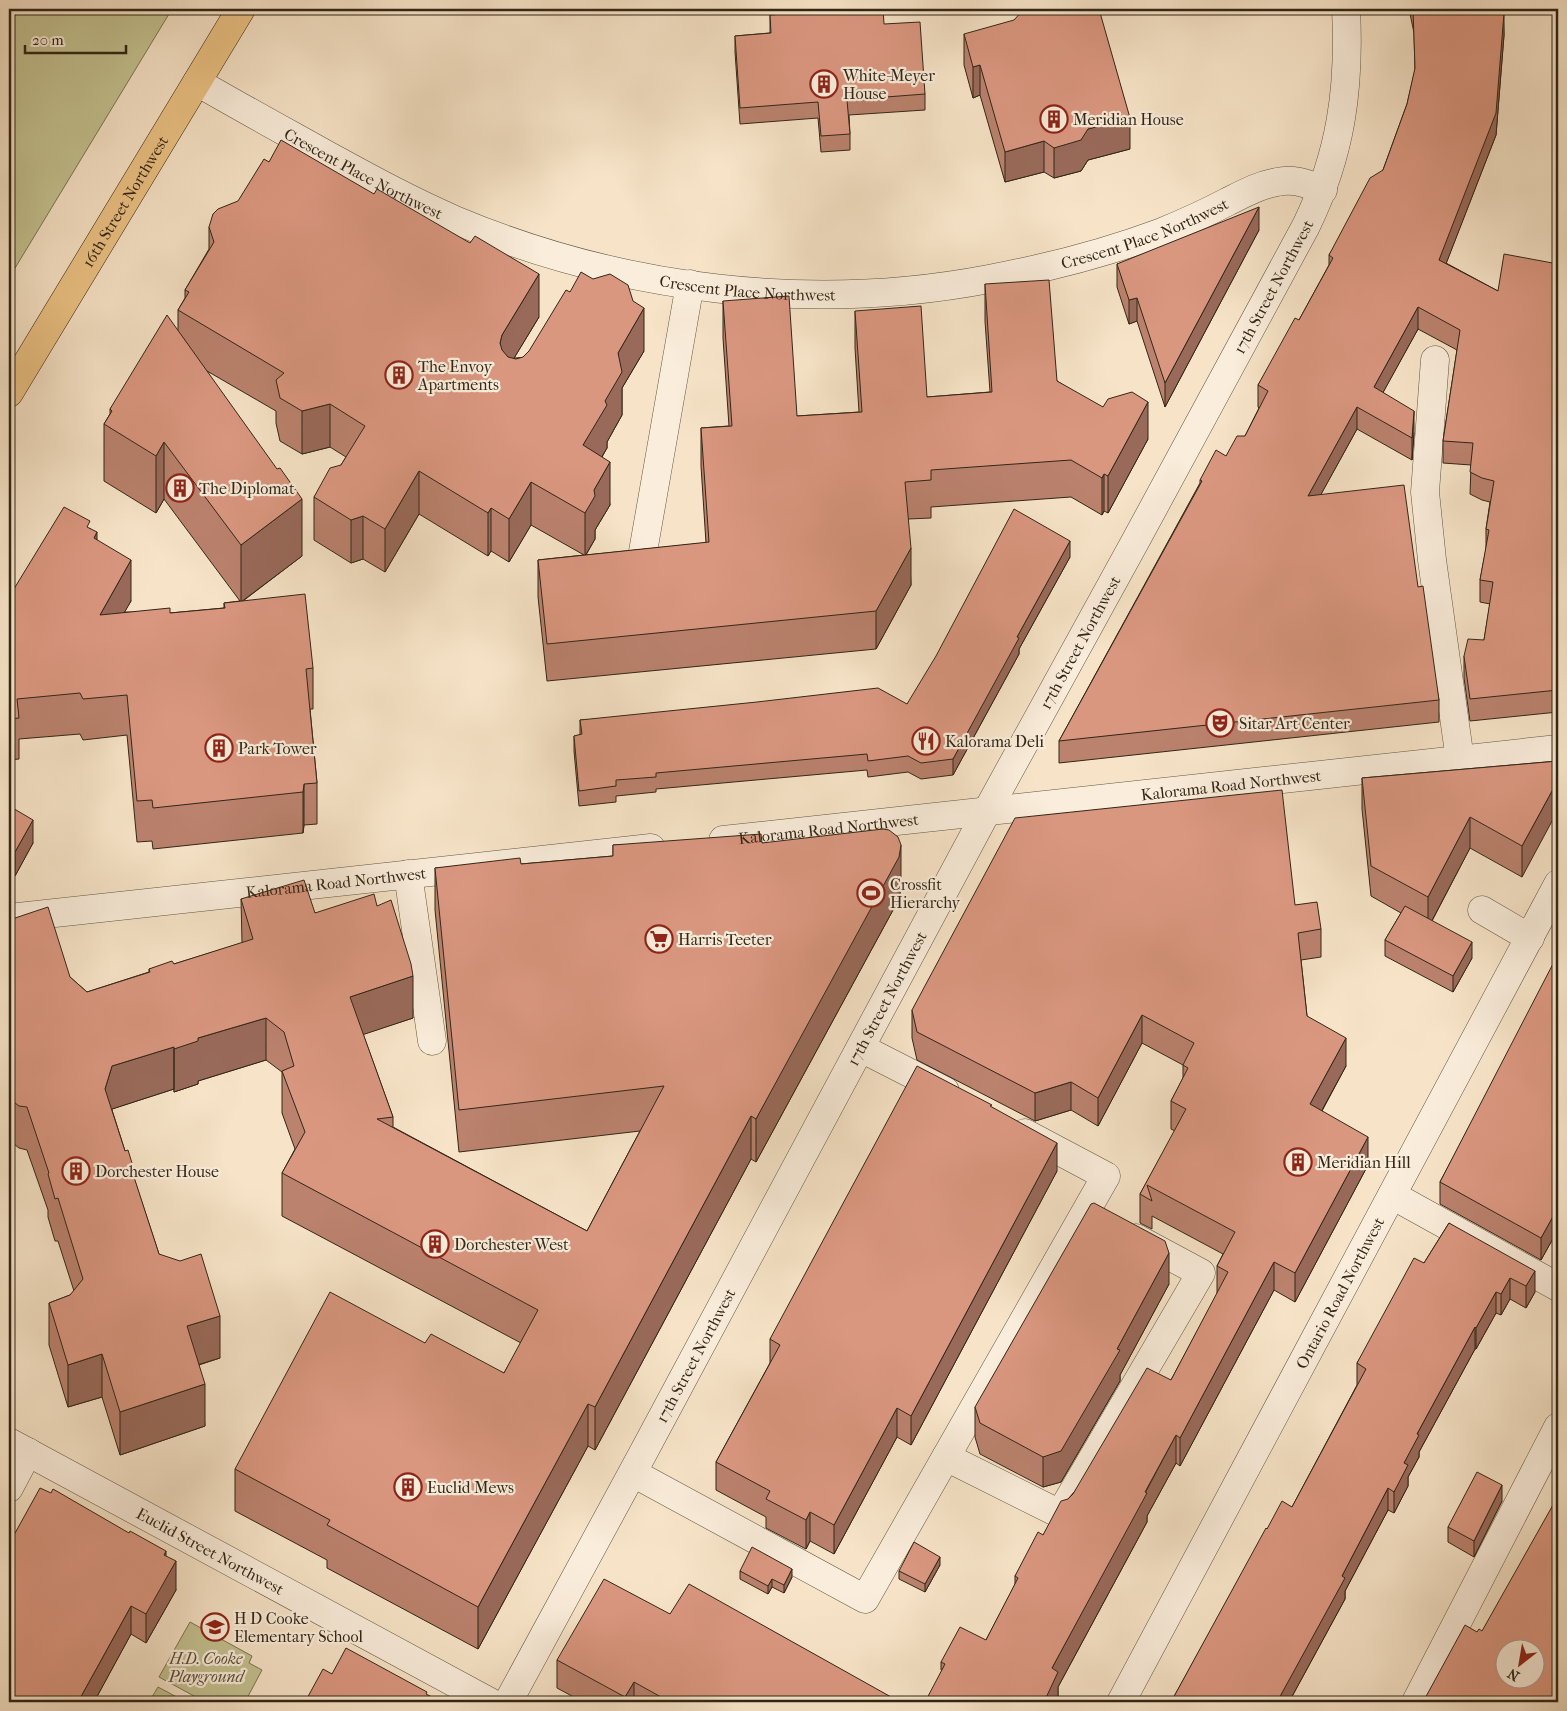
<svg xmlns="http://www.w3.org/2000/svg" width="1567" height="1711" font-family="'IM FELL French Canon',serif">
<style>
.green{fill:#c4c291;stroke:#7a7454}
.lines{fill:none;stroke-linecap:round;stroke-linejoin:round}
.minor-casing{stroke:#625643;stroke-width:29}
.major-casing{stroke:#312617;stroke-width:29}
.minor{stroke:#faeddb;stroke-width:28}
.major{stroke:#ecc284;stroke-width:28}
.wall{fill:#bb826e;stroke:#312617}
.shaded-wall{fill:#996a5a;stroke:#312617}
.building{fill:#da9780;stroke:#312617;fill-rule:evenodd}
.labels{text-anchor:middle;stroke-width:4.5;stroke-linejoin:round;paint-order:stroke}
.poi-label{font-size:16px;fill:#312617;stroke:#faeddb;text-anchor:start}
.street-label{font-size:16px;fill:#312617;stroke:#faeddb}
.park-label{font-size:16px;font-style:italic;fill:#564d36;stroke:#faeddb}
</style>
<rect width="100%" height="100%" fill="#f7e4c8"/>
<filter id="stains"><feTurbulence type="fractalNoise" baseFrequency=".004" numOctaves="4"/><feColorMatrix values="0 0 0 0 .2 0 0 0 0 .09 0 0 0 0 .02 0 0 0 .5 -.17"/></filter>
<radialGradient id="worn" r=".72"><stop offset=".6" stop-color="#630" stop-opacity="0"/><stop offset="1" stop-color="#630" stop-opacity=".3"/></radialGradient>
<path class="green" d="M9,9H172L9,278Z
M190,1622L252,1656L249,1663L262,1670L245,1702H205L159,1677Z
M158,1687L186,1702H149Z"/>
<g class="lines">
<g class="minor-casing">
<g id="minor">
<path id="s1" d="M197,82C240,107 284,131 327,155C369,178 411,201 455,220C621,290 811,313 989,279C1047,268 1106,253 1162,232C1184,223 1206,213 1227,202C1243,194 1259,185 1277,182C1294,178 1307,184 1323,190"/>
<path d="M1435,360L1425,492L1432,560L1460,760"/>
<path d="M641,563L690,284"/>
<path id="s2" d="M723,840L1558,749"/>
<path d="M408,874L432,1041"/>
<path d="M1482,910L1530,938"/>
<path id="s3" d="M9,918L651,848"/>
<path d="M861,1048L945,1091"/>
<path d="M1392,1195L1558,1287"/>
<path id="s4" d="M9,1442L490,1702"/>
<path d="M946,1457L1060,1514L1201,1273L1136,1238"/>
<path d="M633,1473L865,1599L1106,1176L1025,1133"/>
<path d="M9,1488L28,1452"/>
<path id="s5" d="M508,1702L642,1455L987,811L1136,540L1306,226C1341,154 1350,89 1346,9"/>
<path id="s6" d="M1121,1702L1558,884"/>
<path d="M1416,1702L1558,1427"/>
</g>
</g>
<g class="major-casing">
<g id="major">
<path id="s7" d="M9,393L241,9"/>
</g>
</g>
<use href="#minor" class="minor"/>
<use href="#major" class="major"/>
</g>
<path class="wall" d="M1409,9H1503L1504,35L1496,135L1446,263L1498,291L1558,264V712L1470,721L1464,678V656L1484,640L1490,604L1480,602V580L1486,549V529L1490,502L1482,500L1470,494L1471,465L1443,463V441L1457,350L1418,329L1383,392L1414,433L1412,460L1357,429L1321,494L1418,587L1439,700V722L1059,763V741L1200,483V480L1226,456L1245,436L1259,408L1258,407V385L1299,320L1329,265V255L1383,170L1407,104L1415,70L1414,33Z
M770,15L884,24L925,94V110L849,115L850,134V150L821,152L818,118L740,124L735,52V36L770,33Z
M964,34L1130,149L1088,160L1081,171L1054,178L1044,172L1005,182L980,95L973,98L964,65Z
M209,227L539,317L514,358L644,351L622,388V415L607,442V448L602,457L610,505L595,530V539L586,555L706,543L701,466V428L729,426L723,338V301L797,416L859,412L855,348V311L927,397L990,392L985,321V284L1057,381L1148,439L1108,513L1104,511L1102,515L1071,497L931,507V518L908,519L911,585L876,649L547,681L538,597V560L584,555L531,525L509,562L491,551L488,556L419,514L385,572L363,559L351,563L314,540V497L341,465L346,457L330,447L302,454L280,441L276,423V411L207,371L302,556L243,601L313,668V709H310L317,783V824L304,825L303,833L153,849L152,841L137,842L127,735L83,740L80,734L19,739V759L9,760V597L90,528L131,601L124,612L170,613L224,608V603L240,601L164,499L156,513L104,481V424L110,414V409L178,330V310L185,298V290L209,249Z
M1259,230L1165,407L1137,321L1129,324L1117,287V264Z
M1070,557L1019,649V654L953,775L921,779L908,772L868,777L867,770L656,789V792L616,796V802L579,806L574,751V736L580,735V720L907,704Z
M1558,761L1522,877L1470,848L1432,921L1472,958L1453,992L1385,956V940L1401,913L1371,896L1362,809V778Z
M9,804L12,808L33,843L15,876H9Z
M762,843L901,888L899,899L756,1162L751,1159L595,1450L588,1446L478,1649L327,1568V1560L235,1511V1469L425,1343L504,1373L521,1343L282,1216V1173L295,1149L282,1113V1072L266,1060L198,1081V1084L174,1092V1089L112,1109V1110L125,1151L159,1254L220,1358L199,1365L205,1426L120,1455L102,1397L68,1407L49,1345V1303L70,1295L74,1291L58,1241H55L48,1217V1210L27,1150L19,1148L10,1141L9,1142V920L70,977L87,992L149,972V969L174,964L242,943L241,899L315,913L377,906L413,1018L363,1034L393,1117V1127L587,1231L640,1131L459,1152L435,910V868L521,864L613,856V845Z
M1295,905L1321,929V957L1301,960L1307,1016L1346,1066L1322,1111L1368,1165L1295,1302L1274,1290L1180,1466L1176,1463L1147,1516V1522L1058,1687V1700L941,1670V1662L986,1640L1015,1585V1576L1043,1535L1068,1499L1171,1380L1217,1294V1266L1223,1254L1152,1216V1229L1140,1223V1194L1175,1131L1171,1129V1101L1183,1078V1065L1142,1043L1098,1126L1071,1110L1035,1121L917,1060L912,1038V1010Z
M1558,959V1234L1556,1233L1541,1260L1440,1204V1182Z
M992,1107L1057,1171L911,1445L897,1437L834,1554L810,1541L806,1549L766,1528V1517L716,1490V1462L770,1363V1339Z
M1449,1223L1535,1292L1526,1308L1510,1299L1501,1315L1496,1313L1476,1349H1475L1419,1452V1457L1408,1477V1486L1394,1513L1388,1510L1345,1591V1599L1289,1702H1171L1267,1529L1292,1507L1357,1385V1363L1424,1263Z
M1169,1284L1120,1375V1381L1061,1482L1043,1487L980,1454L975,1437V1407Z
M1502,1501L1474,1557L1448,1542V1527Z
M9,1544L166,1556L176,1590L146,1643L131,1634L94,1702H9Z
M940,1565L925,1592L899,1579V1571Z
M740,1571L792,1577L784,1593L772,1587L768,1594L740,1579Z
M670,1614L900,1702H583L557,1688V1660Z"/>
<path class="shaded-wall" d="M1504,13V35L1496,135L1439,282V260Z
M980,65V95L973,98V67Z
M1130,118V149L1088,160L1081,171L1054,178V148L1088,129Z
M1044,141V172L1005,182V152Z
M1259,207V230L1165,407V383Z
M539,274V317L502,378L500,343L502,335Z
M1137,298V321L1129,324V300Z
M1418,307V329L1374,409V387Z
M644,308V351L622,388V415L607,442V448L583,488V445L605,401L618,353Z
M1148,402V439L1108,513V476Z
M330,404V447L302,454V411Z
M1357,407V429L1308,518V496Z
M1414,411V433L1412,460V438Z
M164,442V499L156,513V456Z
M610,462V505L595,530V539L585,556V513L594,490Z
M419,471V514L385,572V529Z
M1104,474V511L1102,515V478Z
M531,482V525L509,562V519Z
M302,499V556L241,602V545Z
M491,508V551L488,556V513Z
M363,516V559L351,563V520Z
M97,532V573L94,538Z
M1070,541V557L1019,649V654L953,775V759L1017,637Z
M911,548V585L876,649V611Z
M131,560V601L100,655V615Z
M1558,780V810L1522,877V846Z
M304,784V825L303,833V792Z
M1470,817V848L1428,928V897Z
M33,820V843L15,876V852Z
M901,845V888L899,899L756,1162V1119Z
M1472,942V958L1453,992V976Z
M413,976V1018L350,1039V997Z
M1142,1015V1043L1098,1126V1098Z
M266,1018V1060L198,1081V1084L174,1092V1049L198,1038Z
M1346,1038V1066L1310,1132V1104Z
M174,1047V1089L112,1109L105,1131V1089L112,1066Z
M1071,1082V1110L1035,1121V1093Z
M9,1099H10V1141L9,1142Z
M751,1116V1159L595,1450V1407Z
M1368,1137V1165L1295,1302V1273Z
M1057,1143V1171L911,1445V1416Z
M1556,1211V1233L1541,1260V1238Z
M1169,1253V1284L1120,1375V1381L1061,1482L1043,1487V1457L1117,1349Z
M1274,1262V1290L1180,1466V1438Z
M1535,1271V1292L1526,1308V1286Z
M1510,1278V1299L1501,1315V1294Z
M1496,1292V1313L1476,1349V1328Z
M220,1316V1358L187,1368V1326Z
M1475,1327V1349L1419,1452V1457L1408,1477V1486L1394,1513V1492L1404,1463L1417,1434Z
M102,1354V1397L68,1407V1365Z
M205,1384V1426L120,1455V1412Z
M588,1404V1446L478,1649V1607Z
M897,1408V1437L834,1554V1525Z
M1176,1435V1463L1147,1516V1522L1058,1687V1700L1057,1702H1044L1052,1668Z
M1502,1485V1501L1474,1557V1541Z
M1388,1488V1510L1345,1591V1599L1289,1702H1277L1342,1576Z
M810,1512V1541L806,1549V1520Z
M166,1551V1578L176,1561V1590L146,1643V1614Z
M940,1557V1565L925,1592V1584Z
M792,1569V1577L784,1593V1585Z
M772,1579V1587L768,1594V1586Z
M131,1606V1634L94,1702H78Z
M634,1682V1702H625V1697Z"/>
<path class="building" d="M789,9H883L884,24L920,22L925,94L847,100L850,134L821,136L818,102L740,108L735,36L771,33L770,15L784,14Z
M1024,9H1051L1053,10L1057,9H1099L1130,118L1088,129L1081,140L1054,148L1044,141L1005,152L980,65L973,67L964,34L1014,20Z
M1413,9H1503L1504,13L1496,113L1439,260L1498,291L1504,254L1558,264V690L1470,699L1464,656L1468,639L1484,640L1488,614L1493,582L1480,580L1489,530L1486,529L1494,481L1482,478L1470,472L1473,443L1443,441L1460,330L1418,307L1374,387L1414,411L1412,438L1357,407L1308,496L1404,485L1418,587L1423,586L1439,700L1059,741L1202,481L1200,480L1216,450L1226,456L1237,436H1245L1268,391L1258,385L1295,318L1299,320L1333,258L1329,255L1370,178L1383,170L1407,104L1415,68Z
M281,140L374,194L377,189L470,243L475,236L539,274L502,335L500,343L502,350L508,357L516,359L523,357L529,351L566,290L570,292L581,272L593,279L610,274L628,285L633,301L644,308L618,353L622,372L605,401L607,405L583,445L610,462L594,490L595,496L585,513L531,482L509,519L491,508L488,513L419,471L385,529L363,516L351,520L314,497L330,468L341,465L365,426L330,404L302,411L280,398L276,380L284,373L178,310L189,292L185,290L214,242L209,227L213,214L218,209L238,201L264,159L269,162Z
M1259,207L1165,383L1137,298L1129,300L1117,264Z
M1049,280L1057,381L1103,407L1108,399L1132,392L1148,402L1108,476L1104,474L1102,478L1071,460L931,470V480L905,482L911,548L876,611L547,644L538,560L709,542L701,428L732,426L723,301L789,296L797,416L862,412L855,311L921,306L927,397L992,392L985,284Z
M167,315L277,469L280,468L302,499L241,545L164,442L156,456L104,424L112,411L110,409Z
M64,507L90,521L87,527L97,532L94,538L131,560L100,615L170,608V613L225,608L224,603L305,594L313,668L306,669L317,783L304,784L303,792L153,808L152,800L137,801L127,695L83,699L80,693L17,699L19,718L9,719V597Z
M1014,509L1070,541L1017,637L1019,638L953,759L921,763L908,756L868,761L867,754L656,773V777L616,780V786L579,791L574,736L582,734L580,720L757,702L878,688L907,704L936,656Z
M1558,761V780L1522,846L1470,817L1428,897L1371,866L1362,778Z
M1282,790L1295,905L1317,902L1321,929L1298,933L1307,1016L1346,1038L1310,1104L1368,1137L1295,1273L1274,1262L1180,1438L1176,1435L1145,1492L1147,1493L1052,1668L1058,1672L1044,1702H925L945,1664L941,1662L960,1627L986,1640L1018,1578L1015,1576L1038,1532L1043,1535L1061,1501L1068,1499L1073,1494L1147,1368L1171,1380L1228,1272L1217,1266L1235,1232L1147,1185L1152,1201L1140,1194L1186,1109L1171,1101L1188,1068L1183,1065L1194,1043L1142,1015L1098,1098L1071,1082L1035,1093L917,1032L912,1010L1015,818Z
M9,804L12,806L11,807L33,820L15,852L9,853Z
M883,829L889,830L898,837L901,845L899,857L756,1119L751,1116L595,1407L588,1404L478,1607L327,1525L330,1520L235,1469L330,1292L425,1343L431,1334L504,1373L538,1310L282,1173L305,1132L282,1071L294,1066L284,1032L266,1018L198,1038V1041L174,1049V1047L112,1066L105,1089L125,1151L128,1150L135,1173L133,1174L159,1254L180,1261L201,1254L220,1316L187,1326L205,1384L120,1412L102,1354L68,1365L49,1303L70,1295L83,1279L58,1198L55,1199L48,1174L49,1173L27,1107L19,1106L10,1099H9V920L48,907L70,977L87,992L150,972L149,969L172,961L174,964L253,939L241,899L304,880L315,913L374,894L377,906L391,900L411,964L413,976L350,997L393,1117L377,1119L587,1231L664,1086L459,1110L435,868L520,858L521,864L613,856V845L761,834L762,843Z
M1405,906L1472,942L1453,976L1385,940Z
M1556,958L1558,959V1212L1556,1211L1541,1238L1440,1182Z
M917,1066L992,1105L990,1106L1057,1143L911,1416L897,1408L834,1525L810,1512L806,1520L766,1499L770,1491L716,1462L780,1345L770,1339Z
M1094,1203L1165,1241L1169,1253L1117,1349L1120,1350L1061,1451L1043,1457L980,1423L975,1407L1091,1204Z
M1449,1223L1535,1271L1526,1286L1510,1278L1501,1294L1496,1292L1476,1328L1475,1327L1417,1434L1419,1435L1404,1463L1408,1465L1394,1492L1388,1488L1342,1576L1345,1578L1277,1702H1171L1266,1528L1267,1529L1282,1501L1292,1507L1366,1369L1357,1363L1414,1258L1424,1263Z
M1477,1472L1502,1485L1474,1541L1448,1527Z
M40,1488L51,1493L53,1489L129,1533L130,1531L166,1551L164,1555L176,1561L146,1614L131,1606L78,1702H16L9,1698V1544Z
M1558,1496V1702H1423L1465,1625L1477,1632L1479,1629L1482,1631ZM1504,1648H1534V1678H1504Z
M914,1542L940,1557L925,1584L899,1571Z
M752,1547L792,1569L784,1585L772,1579L768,1586L740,1571Z
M604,1579L670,1614L689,1584L900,1702H670L634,1682L625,1697L557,1660Z
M346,1648L427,1692L426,1694L436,1699L434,1702H305L323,1669L332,1674Z"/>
<defs>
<g id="building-ring" transform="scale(1.4375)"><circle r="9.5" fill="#faeddb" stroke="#8f2418" stroke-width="1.5"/><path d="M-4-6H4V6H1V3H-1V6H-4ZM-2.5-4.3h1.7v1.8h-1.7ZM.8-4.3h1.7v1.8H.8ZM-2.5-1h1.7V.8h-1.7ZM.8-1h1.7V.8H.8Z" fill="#8f2418"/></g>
<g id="theatre-ring" transform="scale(1.4375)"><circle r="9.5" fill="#faeddb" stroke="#8f2418" stroke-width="1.5"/><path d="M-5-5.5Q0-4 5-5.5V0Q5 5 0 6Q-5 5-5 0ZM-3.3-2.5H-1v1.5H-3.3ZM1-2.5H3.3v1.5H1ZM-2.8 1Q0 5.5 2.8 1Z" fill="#8f2418"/></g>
<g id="restaurant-ring" transform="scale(1.4375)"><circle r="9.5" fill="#faeddb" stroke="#8f2418" stroke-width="1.5"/><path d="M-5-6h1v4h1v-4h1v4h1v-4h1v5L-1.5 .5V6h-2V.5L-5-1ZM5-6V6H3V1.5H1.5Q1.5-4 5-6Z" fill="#8f2418"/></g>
<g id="stadium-ring" transform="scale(1.4375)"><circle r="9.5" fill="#faeddb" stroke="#8f2418" stroke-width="1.5"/><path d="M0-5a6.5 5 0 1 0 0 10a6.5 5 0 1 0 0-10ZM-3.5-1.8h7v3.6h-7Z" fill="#8f2418"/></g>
<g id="supermarket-ring" transform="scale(1.4375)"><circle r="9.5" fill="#faeddb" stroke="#8f2418" stroke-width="1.5"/><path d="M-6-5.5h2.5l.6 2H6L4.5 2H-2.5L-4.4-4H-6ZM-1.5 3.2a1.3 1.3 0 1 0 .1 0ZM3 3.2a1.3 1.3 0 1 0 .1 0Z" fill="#8f2418"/></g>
<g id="school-ring" transform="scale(1.4375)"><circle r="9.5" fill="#faeddb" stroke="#8f2418" stroke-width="1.5"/><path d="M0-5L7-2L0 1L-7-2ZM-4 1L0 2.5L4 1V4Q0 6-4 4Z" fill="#8f2418"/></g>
</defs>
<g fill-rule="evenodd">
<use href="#building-ring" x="824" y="84"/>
<use href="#building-ring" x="1054" y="119"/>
<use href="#building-ring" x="399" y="375"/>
<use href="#building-ring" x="180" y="488"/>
<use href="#theatre-ring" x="1220" y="723"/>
<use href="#restaurant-ring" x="926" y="741"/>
<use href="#building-ring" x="219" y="748"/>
<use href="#stadium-ring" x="871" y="893"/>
<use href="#supermarket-ring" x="659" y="939"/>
<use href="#building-ring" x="1298" y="1162"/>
<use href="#building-ring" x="76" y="1171"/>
<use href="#building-ring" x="435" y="1244"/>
<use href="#building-ring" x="408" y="1487"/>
<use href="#school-ring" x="215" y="1627"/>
</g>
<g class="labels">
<g class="poi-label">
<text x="843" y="81">White-Meyer<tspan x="843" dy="18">House</tspan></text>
<text x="1073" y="125">Meridian House</text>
<text x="418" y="372">The Envoy<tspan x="418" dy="18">Apartments</tspan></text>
<text x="199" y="494">The Diplomat</text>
<text x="1239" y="729">Sitar Art Center</text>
<text x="945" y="747">Kalorama Deli</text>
<text x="238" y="754">Park Tower</text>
<text x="890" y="890">Crossfit<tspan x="890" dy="18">Hierarchy</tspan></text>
<text x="678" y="945">Harris Teeter</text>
<text x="1317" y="1168">Meridian Hill</text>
<text x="95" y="1177">Dorchester House</text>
<text x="454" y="1250">Dorchester West</text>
<text x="427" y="1493">Euclid Mews</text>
<text x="234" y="1624">H D Cooke<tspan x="234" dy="18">Elementary School</tspan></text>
</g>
<g class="street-label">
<text dy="6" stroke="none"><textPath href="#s1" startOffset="190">Crescent Place Northwest</textPath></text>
<text dy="6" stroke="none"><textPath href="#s7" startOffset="224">16th Street Northwest</textPath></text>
<text dy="6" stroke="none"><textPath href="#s1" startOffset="1000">Crescent Place Northwest</textPath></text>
<text dy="6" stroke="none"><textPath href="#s1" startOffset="595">Crescent Place Northwest</textPath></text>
<text dy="6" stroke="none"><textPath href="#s5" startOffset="1609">17th Street Northwest</textPath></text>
<text dy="6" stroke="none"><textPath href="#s5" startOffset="1204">17th Street Northwest</textPath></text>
<text dy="6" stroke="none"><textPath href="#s2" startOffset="511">Kalorama Road Northwest</textPath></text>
<text dy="6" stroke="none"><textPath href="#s2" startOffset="106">Kalorama Road Northwest</textPath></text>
<text dy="6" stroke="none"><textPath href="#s3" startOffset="329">Kalorama Road Northwest</textPath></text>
<text dy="6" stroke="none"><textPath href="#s5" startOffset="799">17th Street Northwest</textPath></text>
<text dy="6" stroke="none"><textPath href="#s6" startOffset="464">Ontario Road Northwest</textPath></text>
<text dy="6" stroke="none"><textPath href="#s5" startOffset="394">17th Street Northwest</textPath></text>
<text dy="6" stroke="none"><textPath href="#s4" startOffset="229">Euclid Street Northwest</textPath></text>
</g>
<g class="park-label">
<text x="206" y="1664">H.D. Cooke<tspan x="206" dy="18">Playground</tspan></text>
</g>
</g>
<rect width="1567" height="1711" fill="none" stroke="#f7e4c8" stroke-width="30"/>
<rect x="10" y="10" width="1547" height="1691" fill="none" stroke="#312617" stroke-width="2.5"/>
<rect x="15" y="15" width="1537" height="1681" fill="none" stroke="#312617"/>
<g transform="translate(1520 1664) rotate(211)"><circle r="24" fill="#faeddb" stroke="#aa9d8d"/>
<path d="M0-4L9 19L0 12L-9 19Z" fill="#8f2418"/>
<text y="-8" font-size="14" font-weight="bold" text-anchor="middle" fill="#312617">N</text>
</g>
<path d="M25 45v8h101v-8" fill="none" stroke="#312617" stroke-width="2.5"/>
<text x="32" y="45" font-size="15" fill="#312617" stroke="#faeddb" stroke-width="4" paint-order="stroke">20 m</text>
<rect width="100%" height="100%" filter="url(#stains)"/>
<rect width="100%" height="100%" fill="url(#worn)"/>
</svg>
